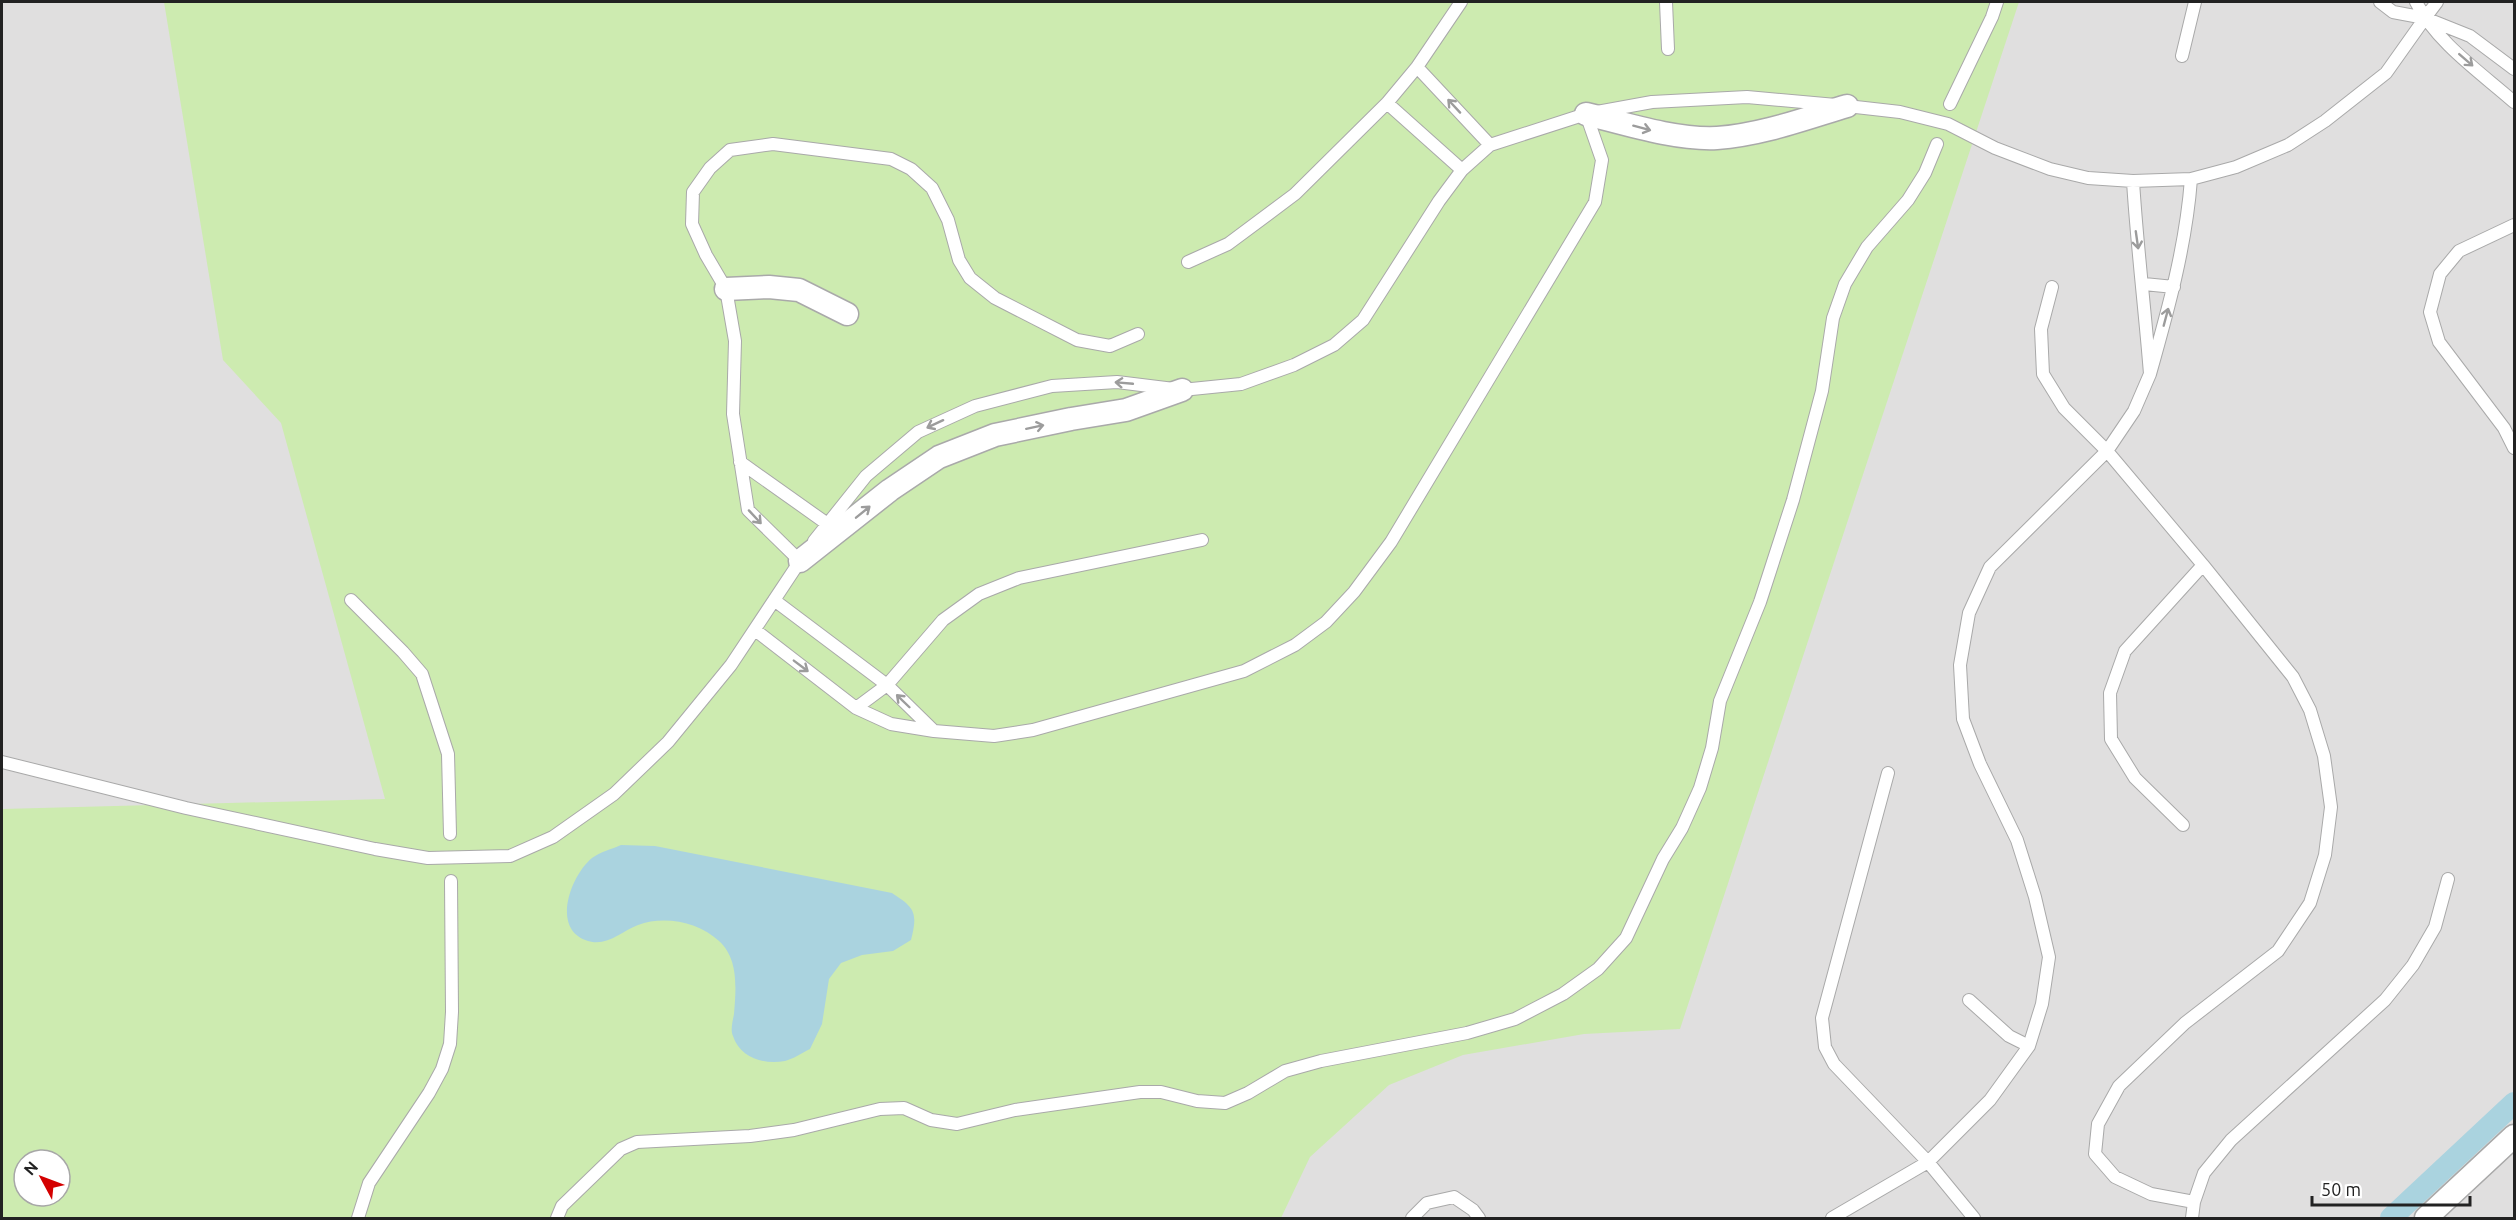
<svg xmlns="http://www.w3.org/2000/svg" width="2516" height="1220" font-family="Ubuntu,sans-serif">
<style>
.residential{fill:#e0dfdf;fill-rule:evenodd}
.grass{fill:#cdebb0;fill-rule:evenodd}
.water{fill:#aad3df}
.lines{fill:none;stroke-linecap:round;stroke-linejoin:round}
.canal{stroke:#aad3df;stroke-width:22}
.lane-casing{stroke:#a9a9a9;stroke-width:14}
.street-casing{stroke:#a9a9a9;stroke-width:25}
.lane{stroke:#fff;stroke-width:12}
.street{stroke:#fff;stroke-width:22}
.oneway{stroke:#9c9c9c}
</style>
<rect width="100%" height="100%" fill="#f2efe9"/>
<path class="residential" d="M2,2H2514V1218H2ZM24,1160H60V1196H24Z"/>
<path class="grass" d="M164,2H2019L1680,1029L1584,1034L1463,1055L1389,1085L1310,1157L1281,1218H2V809L385,799L281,423L223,360ZM24,1160H60V1196H24Z"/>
<path class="water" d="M621,845L655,846L892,893C915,908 918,912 911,940L893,951L862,955L841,963L829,979L822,1024L810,1049C802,1053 793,1059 785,1061C764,1065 740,1058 733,1036C730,1030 733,1020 734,1014C736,989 739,959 719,941C699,922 664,915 638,925C622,931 607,947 588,941C550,930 571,875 592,858C600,852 612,849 621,845Z"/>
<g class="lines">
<path class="canal" d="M2391,1218L2514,1103"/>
<g class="lane-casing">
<path id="lane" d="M1666,2L1668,49
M2380,2L2393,12L2425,18L2470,36L2514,69
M2416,2C2437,43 2480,72 2514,102
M2425,12V18L2437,2
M2182,56L2195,2
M1417,67L1490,145
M1387,103L1462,170
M1950,104L1992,17L1997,2
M2133,181C2137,246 2145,310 2150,374C2168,310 2186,246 2191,179
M2514,225L2459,251L2440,274L2430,312L2439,342L2504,428L2514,448
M1188,262L1228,244L1295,194L1387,103L1417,67L1461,2
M2144,284L2174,287
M2052,287L2041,329L2043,374L2064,408L2107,451L2203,565L2293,677L2310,710L2324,756L2331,807L2325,855L2310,903L2278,951L2185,1023L2119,1086L2098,1124L2095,1154L2115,1177L2151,1194L2194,1202
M740,462L826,523
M814,541L866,476L918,432L975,406L1052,386L1117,382L1182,390L1241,384L1294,365L1334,345L1363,320L1439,201L1462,170L1490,145L1586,114L1652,102L1747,97L1847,106L1900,112L1948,124L1995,148L2050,169L2088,178L2133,181L2191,179L2236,167L2288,145L2325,121L2386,73L2425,18
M800,561L748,510L733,414L735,341L726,289L706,255L692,224L693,192L710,168L730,150L773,144L891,159L911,169L932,188L948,220L959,260L970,278L995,298L1077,340L1110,346L1138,334
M351,600L403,652L422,674L448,754L450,834
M755,630L856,708L891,724L934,731L887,685L774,600
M856,708L887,685L943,620L979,594L1019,578L1202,540
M934,731L994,736L1033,730L1244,671L1295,645L1326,622L1354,592L1391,542L1595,202L1602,160L1586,114
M2,762L186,808L375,849L428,858L510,856L553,837L614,794L668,742L731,665L802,558
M1888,773L1822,1018L1825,1047L1834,1064L1928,1162L1974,1218
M2183,825L2135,778L2111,739L2110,693L2125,651L2203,565
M1969,1000L2009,1036L2029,1046
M358,1218L369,1183L429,1093L442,1069L450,1044L452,1012L451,881
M557,1218L562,1206L621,1149L637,1142L750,1136L794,1130L880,1109L904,1108L931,1120L957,1124L1015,1110L1140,1092H1161L1197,1101L1225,1103L1248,1093L1285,1071L1321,1061L1467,1033L1515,1019L1563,994L1598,969L1626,938L1663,859L1682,828L1700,788L1712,748L1720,701L1760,602L1793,500L1822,391L1833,318L1845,284L1867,247L1908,200L1925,173L1937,144
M1412,1218L1427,1203L1454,1197L1473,1210L1479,1218
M1832,1218L1928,1162L1990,1100L2029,1046L2042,1004L2049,957L2035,897L2017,840L1980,764L1963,719L1960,665L1969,613L1990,567L2107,451L2134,411L2150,374
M2192,1218L2194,1202L2204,1173L2231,1140L2385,1000L2413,965L2435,927L2448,879"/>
</g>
<g class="street-casing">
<path id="street" d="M1586,114C1626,124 1676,140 1717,138C1761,135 1804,119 1847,106
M726,289L769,287L799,290L847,314
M800,561L890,490L939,457L995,435L1071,419L1126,410L1182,390
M2426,1218L2514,1136"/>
</g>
<use href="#lane" class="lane"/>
<use href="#street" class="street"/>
</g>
<defs><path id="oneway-shaft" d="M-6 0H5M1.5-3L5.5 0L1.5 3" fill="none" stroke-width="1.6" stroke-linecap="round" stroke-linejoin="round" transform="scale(1.5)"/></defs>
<g class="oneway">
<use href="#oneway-shaft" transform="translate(2466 60) rotate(41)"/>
<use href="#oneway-shaft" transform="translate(1454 106) rotate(-133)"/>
<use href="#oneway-shaft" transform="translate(1642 128) rotate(15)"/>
<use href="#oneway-shaft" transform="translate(2137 240) rotate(82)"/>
<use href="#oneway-shaft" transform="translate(2166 317) rotate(-75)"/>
<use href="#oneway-shaft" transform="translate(1124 383) rotate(-175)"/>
<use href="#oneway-shaft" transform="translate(935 424) rotate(155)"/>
<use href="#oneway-shaft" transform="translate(1035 427) rotate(-12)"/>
<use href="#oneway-shaft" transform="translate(863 512) rotate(-39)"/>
<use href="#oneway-shaft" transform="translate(755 517) rotate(47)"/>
<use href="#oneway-shaft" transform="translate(801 666) rotate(37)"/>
<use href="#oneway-shaft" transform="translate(903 701) rotate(-136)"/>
</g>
<rect width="2516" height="1220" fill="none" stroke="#222222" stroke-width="6"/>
<g transform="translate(42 1178) rotate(311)"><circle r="28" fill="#ffffff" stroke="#a7a7a7" stroke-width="1.5"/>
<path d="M0-4.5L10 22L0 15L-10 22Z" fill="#d40000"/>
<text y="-9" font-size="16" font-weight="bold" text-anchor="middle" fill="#222222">N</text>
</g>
<path d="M2312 1196v9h158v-9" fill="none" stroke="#222222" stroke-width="3"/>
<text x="2321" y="1196" font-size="18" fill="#222222" stroke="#ffffff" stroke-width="4.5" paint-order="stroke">50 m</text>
</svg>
